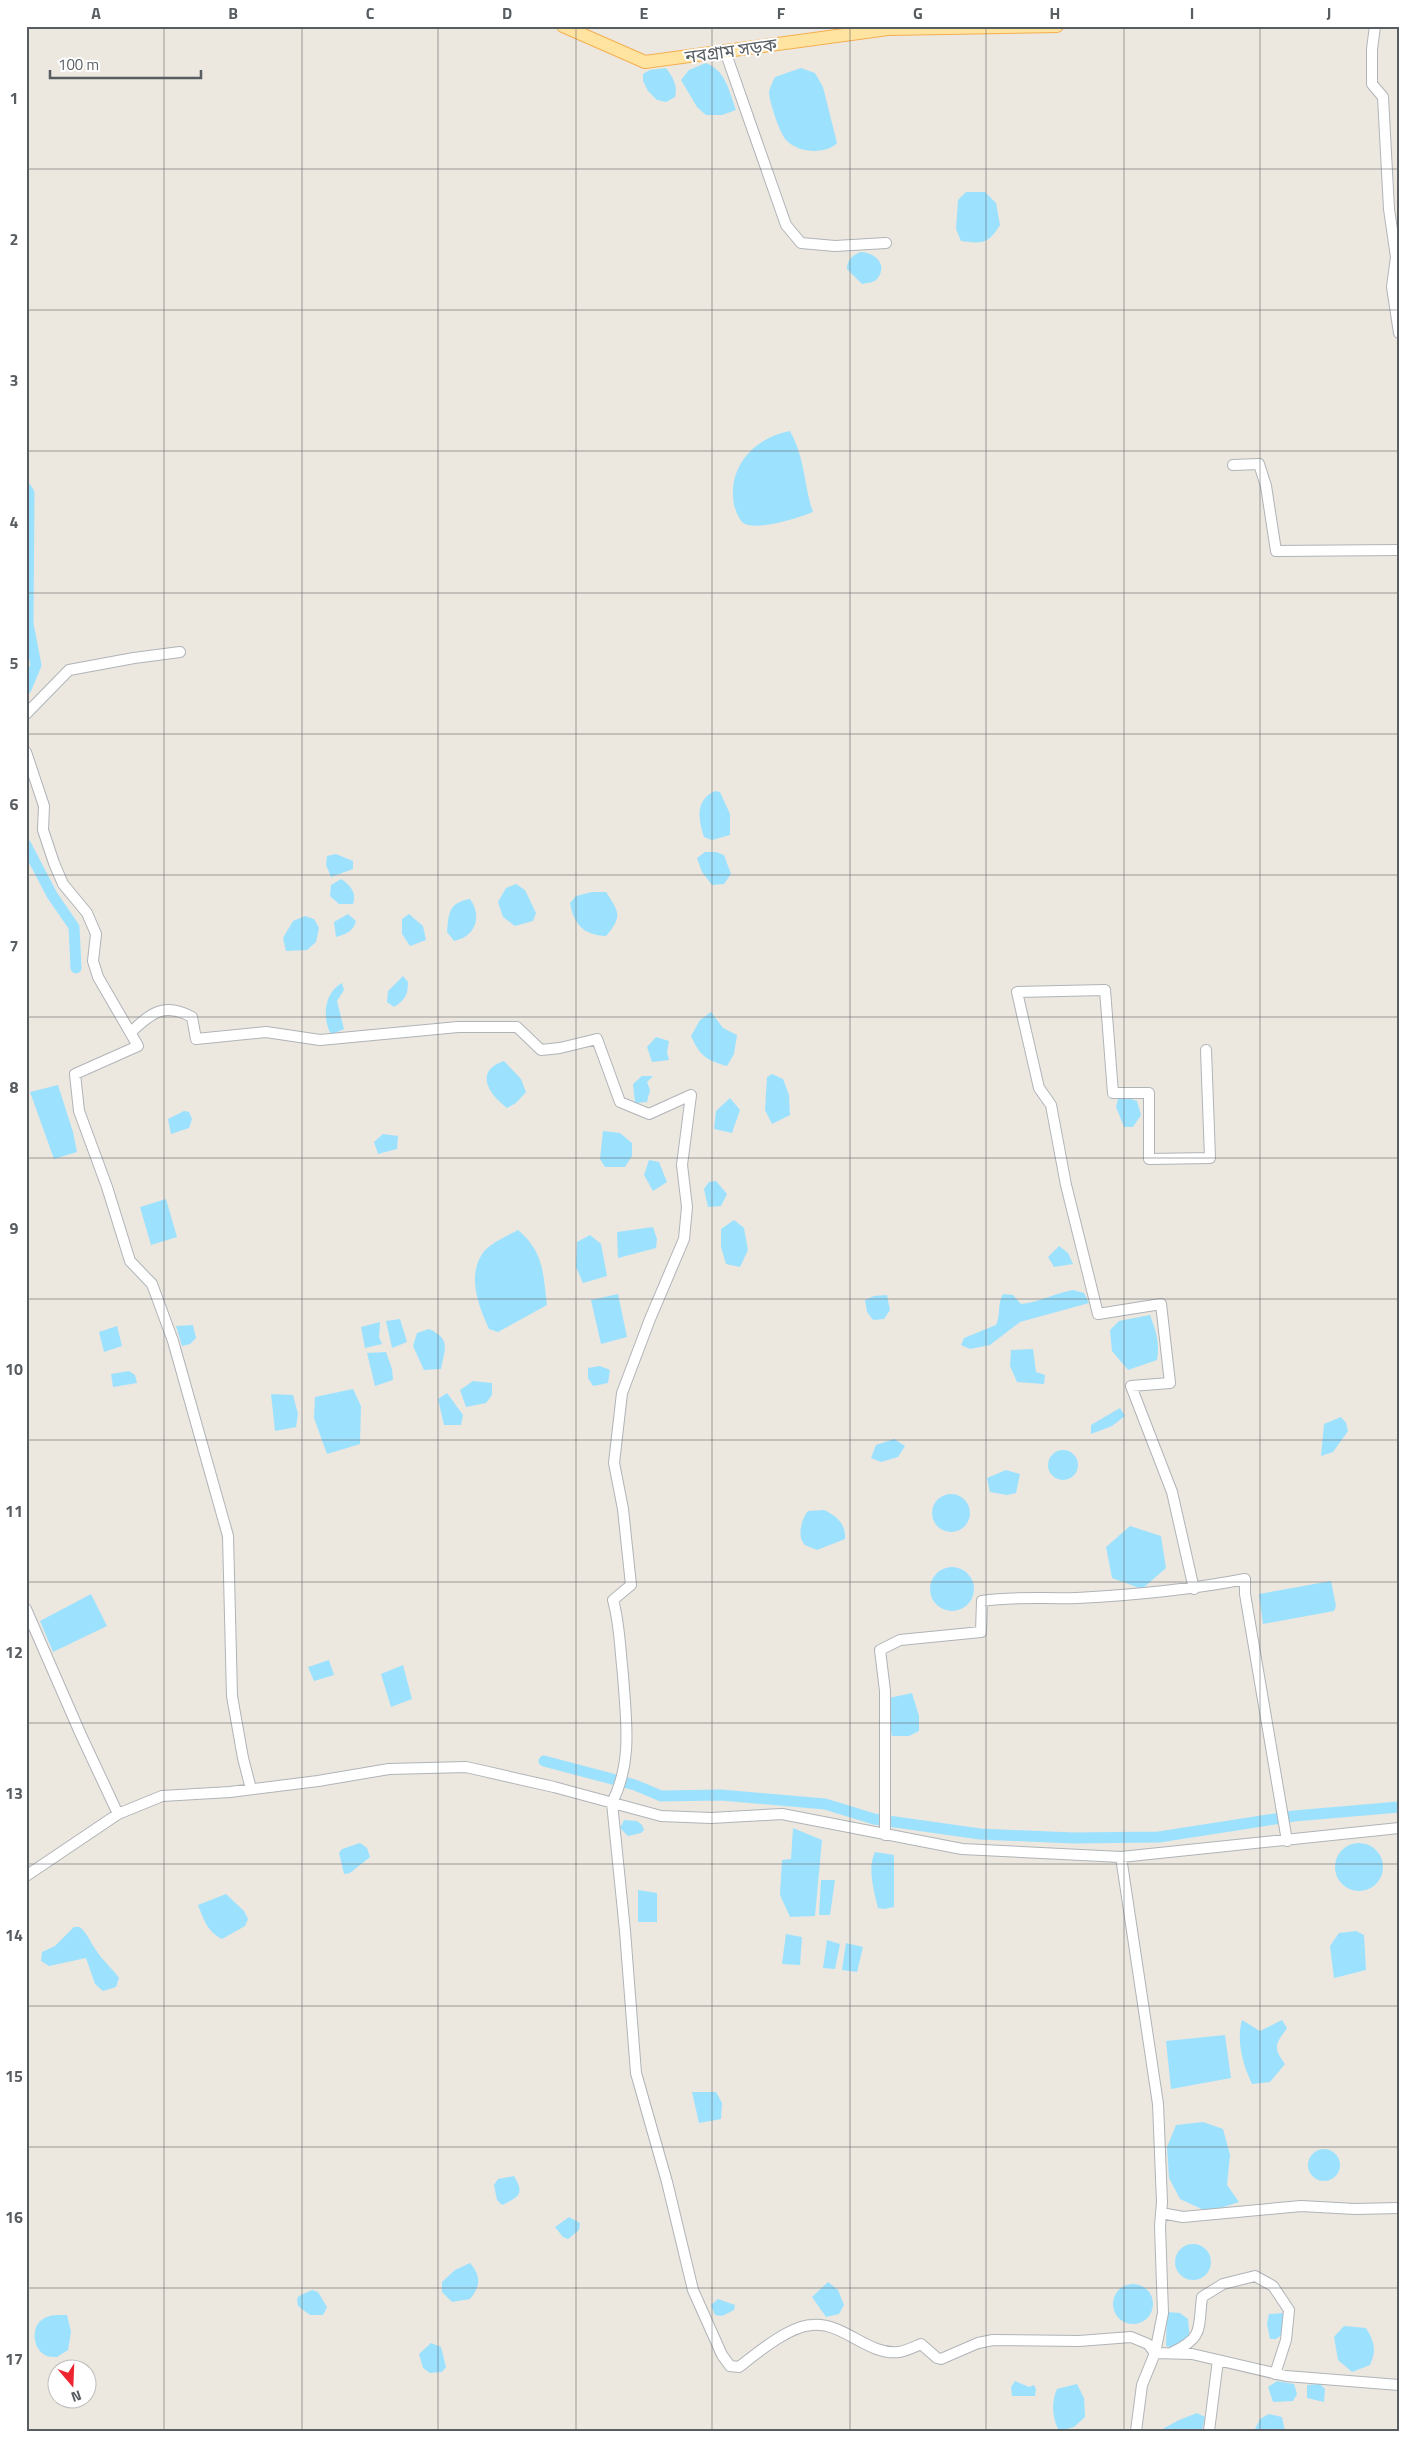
<svg xmlns="http://www.w3.org/2000/svg" width="1425" height="2457" font-family="'Titillium Web','Noto Sans Bengali',sans-serif">
<style>
.water{fill:#9ce2ff}
.lines{fill:none;stroke-linecap:round;stroke-linejoin:round}
.canal{stroke:#9ce2ff;stroke-width:11}
.minor-casing{stroke:#b0b4b8;stroke-width:12}
.major-casing{stroke:#f5af4f;stroke-width:14}
.minor{stroke:#fff;stroke-width:10}
.major{stroke:#ffe3a1;stroke-width:12}
.grid{fill:none;stroke:#585d61;stroke-width:1;stroke-opacity:0.55}
.labels{text-anchor:middle;stroke-width:4;stroke-linejoin:round;paint-order:stroke}
.street-label{font-size:18px;fill:#585d61;stroke:#fff}
.neatline{fill:none;stroke:#585d61;stroke-width:2}
.grid-label{font-size:16px;text-anchor:middle;font-weight:bold;fill:#585d61}
</style>
<rect width="100%" height="100%" fill="#ece7df"/>
<path class="water" d="M706,63C726,71 729,91 736,110L722,115H706L697,107L681,80L689,70Z
M666,68C673,77 678,86 675,97L666,102L657,100L648,91L643,81V74L650,70Z
M801,68L815,73L823,87L837,143C825,155 798,153 786,140C780,134 769,101 769,92C770,87 773,81 775,77Z
M966,192H985L996,203L1000,225C988,244 983,244 961,241L956,229L958,200Z
M860,252C874,252 889,264 877,279C874,283 866,283 862,284L847,269C847,260 852,256 860,252Z
M790,431C806,461 803,482 813,512C798,518 760,530 745,524C739,521 736,511 734,505C727,467 754,438 790,431Z
M715,791L720,792L730,814V835L712,840L704,837C698,819 695,800 715,791Z
M705,852H716L724,855L731,874L724,884L712,885L702,872L697,858Z
M336,854L353,861V869L331,877L326,865L327,856Z
M341,879C350,885 357,892 353,904H339L330,896L331,885Z
M516,884L525,890L536,913L533,921L515,926L503,917L498,902L506,888Z
M592,892H606C619,912 623,916 606,936C584,935 574,925 570,903L576,896Z
M470,899C483,917 475,937 454,941L447,932C449,913 448,903 470,899Z
M348,914L356,921C353,932 346,934 336,937L334,922Z
M409,914L423,926L426,940L410,946L402,934V919Z
M305,916L314,919L319,928L316,942L307,950L286,951L283,938L293,921Z
M403,976L408,982C408,995 405,1000 394,1007L387,1002L388,991Z
M342,983L344,990L337,1001L344,1029L331,1035C322,1017 324,993 342,983Z
M711,1012L723,1028L737,1035L734,1054L727,1066C706,1060 700,1056 691,1036L700,1020Z
M656,1037L669,1041L667,1052L669,1060L652,1062L647,1047Z
M504,1061L521,1079L526,1092L516,1103L507,1108C488,1094 474,1071 504,1061Z
M772,1074L783,1079L789,1095L790,1115L772,1124L765,1110L767,1077Z
M642,1076H653L647,1082L650,1090L647,1102L635,1103L633,1084Z
M58,1085L73,1132L77,1152L54,1159L30,1092Z
M730,1098L740,1110L732,1133L714,1129L716,1111Z
M1128,1098L1137,1101L1141,1115L1133,1127H1124L1116,1107L1118,1099Z
M184,1111L189,1112L192,1119L189,1128L171,1134L168,1119Z
M603,1131L620,1133L632,1143V1156L625,1167H605L600,1159Z
M383,1134L398,1136L397,1149L378,1154L374,1142Z
M649,1160L659,1162L667,1182L653,1191L644,1175Z
M716,1181L727,1194L721,1206L708,1207L704,1189L709,1182Z
M166,1199L177,1237L151,1245L140,1207Z
M734,1220L744,1228L748,1250L740,1267L726,1264L721,1247V1229Z
M653,1227L657,1239L656,1248L618,1258L617,1232Z
M518,1230C544,1252 543,1273 547,1305L498,1332L489,1329C479,1306 467,1278 482,1254C488,1244 507,1236 518,1230Z
M590,1235L601,1244L607,1276L583,1283L576,1267L577,1242Z
M1059,1246L1068,1253L1073,1264L1054,1267L1048,1257Z
M1073,1290L1084,1293L1089,1303L1020,1322L990,1345L970,1349L961,1345L964,1338L996,1325C1001,1315 997,1304 1003,1294L1013,1295L1021,1304C1040,1302 1055,1293 1073,1290Z
M618,1294L627,1337L601,1344L591,1300Z
M887,1295L890,1310L884,1319L873,1320L867,1312L865,1300L874,1296Z
M1150,1315C1156,1331 1160,1343 1157,1360L1128,1370L1112,1351L1110,1330L1119,1321Z
M400,1319L407,1342L392,1348L386,1321Z
M380,1322L379,1337L382,1344L365,1348L361,1327Z
M193,1325L196,1338L190,1344L182,1346L176,1326Z
M117,1326L122,1346L104,1352L99,1332Z
M429,1329C451,1339 445,1348 441,1369L424,1370L413,1346L417,1333Z
M1033,1349L1036,1372L1045,1375L1044,1384L1017,1382L1010,1366L1011,1350Z
M386,1352L392,1369L393,1380L375,1386L367,1353Z
M600,1366L610,1370L608,1383L593,1386L588,1378V1368Z
M129,1371L135,1375L137,1383L113,1387L111,1374Z
M473,1381L492,1383V1395L486,1403L466,1407L460,1390Z
M353,1389L361,1406L360,1444L327,1454L314,1418L315,1397Z
M447,1393L463,1415L461,1425H444L438,1399Z
M271,1394L293,1395L298,1414L296,1427L275,1431Z
M1120,1408L1125,1416L1112,1426L1091,1434V1425Z
M1341,1417L1346,1423L1348,1431L1333,1452L1321,1456L1324,1424Z
M894,1439L905,1446L898,1457L881,1462L871,1458L876,1445Z
M1048 1465a15 15 0 1 1 30 0a15 15 0 1 1-30 0Z
M1006,1470L1020,1474L1016,1493L1007,1495L990,1492L987,1478Z
M932 1513a19 19 0 1 1 38 0a19 19 0 1 1-38 0Z
M824,1510C837,1516 846,1524 845,1539L817,1550C814,1548 808,1547 805,1545C796,1537 802,1518 808,1511Z
M1130,1526L1161,1536L1166,1568L1142,1589L1112,1578L1106,1547Z
M930 1589a22 22 0 1 1 44 0a22 22 0 1 1-44 0Z
M1331,1581L1336,1606L1334,1611L1263,1624L1259,1594Z
M91,1594L107,1626L53,1652L40,1621Z
M329,1660L334,1675L314,1681L308,1667Z
M403,1665L412,1699L391,1707L381,1674Z
M912,1693L919,1716V1731L909,1736H892L887,1712L889,1698Z
M624,1820L637,1821L642,1825L644,1830L641,1833L628,1836L620,1828Z
M793,1828L822,1840L815,1916L790,1917L780,1895L782,1860L791,1859Z
M360,1843L367,1848L370,1857L350,1873L344,1874L339,1853L342,1849Z
M1335 1867a24 24 0 1 1 48 0a24 24 0 1 1-48 0Z
M875,1852L894,1855V1907L884,1909L878,1908C874,1891 867,1868 875,1852Z
M821,1880H835L830,1915H819Z
M638,1890L657,1893V1922H638Z
M226,1894L244,1911L248,1919L245,1926L222,1939C207,1931 204,1920 198,1905Z
M74,1927H80C88,1934 90,1942 96,1950C102,1960 112,1968 119,1978L116,1987L103,1991L95,1984L86,1958L49,1966L41,1961L42,1952L55,1946Z
M1356,1931L1364,1935L1366,1970L1334,1978L1330,1946L1339,1933Z
M786,1934L802,1937L800,1965L782,1964Z
M827,1940L840,1944L835,1969L823,1968Z
M846,1943L863,1947L857,1972L842,1970Z
M1242,2020L1260,2031L1282,2020L1287,2028C1275,2045 1273,2047 1285,2064L1270,2082L1252,2084C1243,2065 1236,2041 1242,2020Z
M1225,2035L1231,2078L1171,2089L1166,2041Z
M692,2092H716L722,2103L721,2119L699,2123Z
M1203,2122L1223,2129L1230,2155L1227,2185L1239,2202L1208,2212L1180,2199L1169,2178L1167,2147L1176,2125Z
M1308 2165a16 16 0 1 1 32 0a16 16 0 1 1-32 0Z
M514,2176C525,2194 519,2197 502,2205L497,2200L494,2185L498,2179Z
M569,2217L580,2223L579,2230L568,2239L563,2237L555,2227Z
M1175 2262a18 18 0 1 1 36 0a18 18 0 1 1-36 0Z
M470,2263C481,2276 481,2286 470,2299L452,2302L442,2292V2282L455,2270Z
M828,2282L838,2290L844,2305L839,2314L826,2317L812,2297Z
M1113 2304a20 20 0 1 1 40 0a20 20 0 1 1-40 0Z
M312,2290L318,2292L327,2307L323,2315H310L298,2306L297,2299L299,2296Z
M718,2299L735,2305L734,2310L722,2316L715,2315L711,2305Z
M1167,2312L1180,2313L1188,2319L1190,2340L1173,2348L1166,2346Z
M1283,2313V2334L1276,2339H1270L1267,2324L1269,2314Z
M67,2315L71,2332L68,2350L57,2357C53,2357 48,2357 45,2355C32,2348 31,2326 43,2319C50,2314 59,2315 67,2315Z
M1344,2326L1366,2328C1374,2341 1377,2350 1370,2365L1352,2372L1338,2360L1334,2337Z
M431,2343L441,2347L446,2367L442,2372L430,2373L423,2368L419,2354Z
M1015,2381L1029,2387L1034,2385L1036,2389L1035,2396H1012L1011,2387Z
M1277,2381L1294,2384L1297,2394L1293,2401L1273,2402L1268,2387Z
M1077,2384L1084,2398L1085,2417L1074,2427L1059,2431C1052,2418 1051,2402 1057,2389Z
M1320,2384L1325,2389L1324,2402L1307,2398V2385Z
M1197,2413L1205,2417L1202,2431H1159L1179,2420Z
M1269,2414L1282,2417L1285,2431H1254L1260,2419Z"/>
<g class="lines">
<path class="canal" d="M26,488L29,493L28,624L36,665L26,689
M26,845L52,895L74,927L76,968
M544,1761L635,1785L661,1796L721,1795L825,1804L874,1819L980,1834L1073,1838L1159,1837L1294,1816L1399,1807"/>
<g class="minor-casing">
<path id="minor" d="M1375,26L1372,49V84L1383,97L1389,209L1396,257L1392,287L1399,333
M725,51L786,225L801,243L835,246L886,243
M1233,465L1259,464L1266,486L1276,551L1399,550
M26,714L69,670L134,658L180,652
M26,752L44,806L43,830L54,863L63,884L87,913L96,934L93,961L98,977L138,1046L75,1074L79,1111L107,1187L130,1261L152,1284L173,1341L228,1536L232,1696L243,1758L251,1789
M131,1032C151,1013 164,1002 192,1017L196,1039L266,1032L320,1040L458,1027H517L541,1050L560,1048L597,1039L620,1102L649,1114L691,1095L682,1165L687,1207L684,1239L650,1319L622,1393L614,1463L623,1509L631,1585L613,1600C620,1625 620,1650 623,1675C626,1720 633,1761 612,1803L625,1931L636,2073L667,2182L693,2290L722,2355L730,2366L739,2367C757,2353 789,2326 812,2325C844,2322 868,2356 899,2352C906,2351 914,2347 921,2344L937,2358L941,2359L978,2343L993,2340L1079,2341L1131,2337L1148,2344L1155,2353L1192,2354L1286,2376L1399,2385
M1194,1589L1172,1492L1131,1386L1170,1383L1161,1304L1098,1314L1066,1185L1051,1105L1039,1088L1017,992L1105,990L1113,1093H1149V1159L1210,1158L1206,1050
M26,1609L81,1735L118,1814
M885,1835V1691L880,1650L900,1640L981,1632L982,1601C1014,1596 1045,1599 1077,1598C1134,1595 1189,1590 1245,1579V1594L1287,1841
M1121,1857L1158,2104L1162,2202L1160,2226L1163,2313L1155,2353L1142,2385L1136,2431
M26,1876L118,1814L162,1796L230,1792L318,1781L389,1769L466,1767L554,1787L661,1816L711,1818L782,1814L962,1849L1121,1857L1399,1828
M1161,2213L1183,2217L1301,2206L1355,2209L1399,2208
M1173,2352C1204,2337 1198,2329 1202,2297L1223,2284L1255,2276L1273,2286L1289,2310L1286,2340L1275,2374
M1209,2431L1218,2360"/>
</g>
<g class="major-casing">
<path id="major" d="M563,26L645,62L888,29L1057,26"/>
</g>
<use href="#minor" class="minor"/>
<use href="#major" class="major"/>
</g>
<path class="grid" d="M164,26V2431M302,26V2431M438,26V2431M576,26V2431M712,26V2431M850,26V2431M986,26V2431M1124,26V2431M1260,26V2431M26,169H1399M26,310H1399M26,451H1399M26,593H1399M26,734H1399M26,875H1399M26,1017H1399M26,1158H1399M26,1299H1399M26,1440H1399M26,1582H1399M26,1723H1399M26,1864H1399M26,2006H1399M26,2147H1399M26,2288H1399"/>
<g class="labels">
<g class="street-label">
<text transform="translate(731 51) rotate(-8)" y="6">নবগ্রাম সড়ক</text>
</g>
</g>
<rect width="1425" height="2457" fill="none" stroke="#ffffff" stroke-width="55"/>
<g transform="translate(72 2384) rotate(161)"><circle r="24" fill="#ffffff" stroke="#bcbec0"/>
<path d="M0-4L9 19L0 12L-9 19Z" fill="#ee2430"/>
<text y="-8" font-size="14" font-weight="bold" text-anchor="middle" fill="#585d61">N</text>
</g>
<path d="M50 70v8h151v-8" fill="none" stroke="#585d61" stroke-width="2.5"/>
<text x="58" y="70" font-size="15" fill="#585d61" stroke="#ffffff" stroke-width="4" paint-order="stroke">100 m</text>
<rect x="28" y="28" width="1370" height="2402" class="neatline"/>
<g class="grid-label">
<text x="96" y="19">A</text>
<text x="233" y="19">B</text>
<text x="370" y="19">C</text>
<text x="507" y="19">D</text>
<text x="644" y="19">E</text>
<text x="781" y="19">F</text>
<text x="918" y="19">G</text>
<text x="1055" y="19">H</text>
<text x="1192" y="19">I</text>
<text x="1329" y="19">J</text>
<text x="14" y="104">1</text>
<text x="14" y="245">2</text>
<text x="14" y="386">3</text>
<text x="14" y="528">4</text>
<text x="14" y="669">5</text>
<text x="14" y="810">6</text>
<text x="14" y="952">7</text>
<text x="14" y="1093">8</text>
<text x="14" y="1234">9</text>
<text x="14" y="1375">10</text>
<text x="14" y="1517">11</text>
<text x="14" y="1658">12</text>
<text x="14" y="1799">13</text>
<text x="14" y="1941">14</text>
<text x="14" y="2082">15</text>
<text x="14" y="2223">16</text>
<text x="14" y="2365">17</text>
</g>
</svg>
